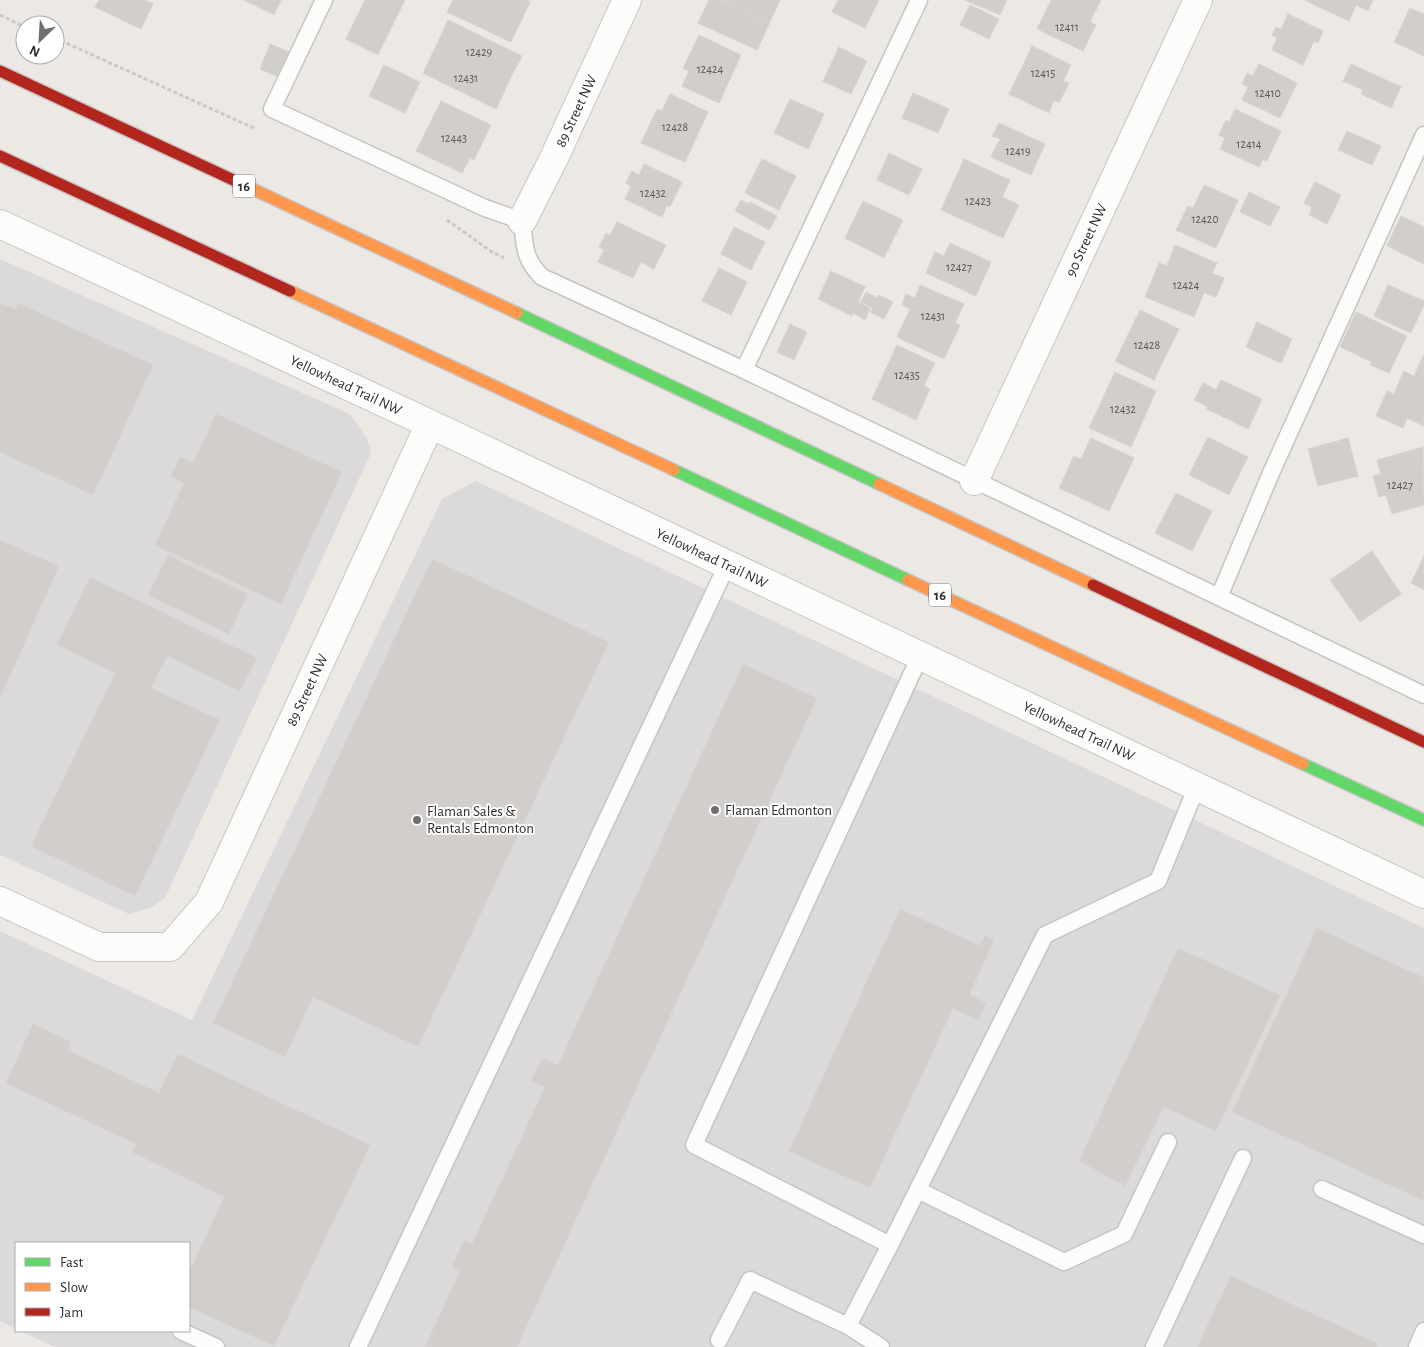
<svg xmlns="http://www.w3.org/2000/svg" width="1424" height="1347" font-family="'Alegreya Sans',sans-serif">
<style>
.industrial{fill:#dcd9db}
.building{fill:#d1cecb;stroke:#d7d4d0}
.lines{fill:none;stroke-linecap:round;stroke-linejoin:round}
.lane-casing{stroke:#c5c4c5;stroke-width:19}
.street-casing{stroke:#c5c4c5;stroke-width:30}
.fast-casing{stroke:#c6c5c4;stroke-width:14}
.slow-casing{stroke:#c6c5c4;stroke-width:14}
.jam-casing{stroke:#c6c5c4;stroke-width:14}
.path{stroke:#c9c9c8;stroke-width:3;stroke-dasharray:4 2.5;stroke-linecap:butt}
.lane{stroke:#fcfcfb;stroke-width:16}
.street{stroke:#fcfcfb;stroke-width:28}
.fast{stroke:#63d668;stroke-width:11}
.slow{stroke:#ff974d;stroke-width:11}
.jam{stroke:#b3261e;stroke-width:11}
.poi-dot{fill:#706f6e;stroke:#fff;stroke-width:2}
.labels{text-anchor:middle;stroke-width:4;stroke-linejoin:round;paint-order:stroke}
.number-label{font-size:12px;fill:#585857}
.shield{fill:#fff;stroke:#6d6d6d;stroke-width:1}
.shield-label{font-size:14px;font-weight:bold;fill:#2e2e2e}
.street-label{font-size:15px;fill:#2e2e2e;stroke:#fff}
.poi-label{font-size:15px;fill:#2e2e2e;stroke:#fff;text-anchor:start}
</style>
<rect width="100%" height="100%" fill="#ece8e4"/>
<path class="industrial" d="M0,259L350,414L367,439L371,453L165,898L150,908L129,914L0,855Z
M476,481L1424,928V1347H55L20,1331H189V1243H16V1329L0,1321V931L192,1020L442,499Z"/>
<path class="building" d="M99,0H144L153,4L141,29L95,7Z
M244,0H281L274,15Z
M365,0H405L378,55L346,39Z
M453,0H525L530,2L511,42L447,12Z
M709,0H720L769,24L757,50L698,23Z
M720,0H780L769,24Z
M838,0H879L865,28L832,12Z
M965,0H1007L1000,15Z
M1051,0H1101L1090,22L1096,25L1083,51L1037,29Z
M1304,0H1373L1368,11L1356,5L1349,21Z
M970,5L999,19L989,39L960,25Z
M1410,8L1424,14V56L1394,42Z
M1288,14L1323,31L1318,43L1314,41L1303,65L1272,50L1277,38L1272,35L1276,27L1281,29Z
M448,20L522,56L508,83L435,48Z
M699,35L741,55L719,103L682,86L689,71L683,68Z
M270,44L289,52L279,77L260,69Z
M1032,46L1071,65L1063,81L1069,83L1059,103L1054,100L1049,113L1009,94Z
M839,47L867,61L851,94L823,81Z
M435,48L508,83L496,109L423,73Z
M1259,64L1297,83L1280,118L1242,100L1248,87L1242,84L1247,73L1253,76Z
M1351,64L1401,87L1391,108L1361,94L1363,90L1343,81Z
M384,65L420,82L405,113L369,96Z
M913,93L949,109L938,133L902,118Z
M670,94L708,112L685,162L641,143L657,109L662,111Z
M790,99L824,114L808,149L774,133Z
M441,101L491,125L474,160L470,158L462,173L416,151Z
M1235,109L1281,131L1267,161L1263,159L1259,167L1220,149L1225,138L1219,135L1226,120L1229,122Z
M999,123L1045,144L1031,175L991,157L1000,139L992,136Z
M1347,131L1381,146L1372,165L1338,150Z
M889,153L922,169L909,195L877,180Z
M762,159L796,176L779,210L745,193Z
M964,159L1010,180L1002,197L1019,205L1003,238L941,210Z
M644,164L682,182L670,207L667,205L662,217L625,199L631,186L626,183L632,171L639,175Z
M1315,182L1341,195L1327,224L1309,215L1312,207L1304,203Z
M1204,185L1238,200L1216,248L1176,230L1188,206L1193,208Z
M1249,192L1280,207L1270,226L1240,212Z
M741,200L749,204L750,202L777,216L769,230L735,211Z
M863,201L903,220L884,258L845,238Z
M1401,216L1424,227V264L1387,246Z
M617,222L666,245L654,269L641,262L633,278L598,262L604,250L599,247L606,233L610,235Z
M734,227L765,242L751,270L721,254Z
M950,243L991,262L976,296L926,273L935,252L944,256Z
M1175,245L1217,263L1212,273L1224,278L1216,297L1204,293L1194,317L1145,297L1159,263L1167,266Z
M719,268L747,282L731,315L702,301Z
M831,271L865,287L858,302L870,308L865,320L853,313L852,316L818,299Z
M920,285L964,304L955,323L960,325L944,359L897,337L910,309L902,305L906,294L915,298Z
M1388,285L1424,301V305L1411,333L1374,316Z
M866,292L877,298L878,295L893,302L884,319L870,312L873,308L861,302Z
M0,303L15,309L18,303L153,365L93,495L0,452Z
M1140,310L1179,329L1154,380L1115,361Z
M1356,312L1407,336L1389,373L1370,365L1372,362L1340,347Z
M1257,322L1292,339L1281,363L1246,347Z
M790,324L807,332L794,360L777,352Z
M897,345L935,363L924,386L930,389L916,420L872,399Z
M1424,354V426L1407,418L1403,428L1376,416L1387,391L1394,394L1404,371L1414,376Z
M1115,372L1156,391L1131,447L1089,428Z
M1221,380L1262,399L1248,429L1207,409L1208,407L1194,400L1203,383L1216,390Z
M216,414L342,472L281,604L155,545L184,483L171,477L180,457L193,463Z
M1208,437L1248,457L1229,495L1189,475Z
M1091,438L1134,458L1109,511L1059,488L1074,456L1081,459Z
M1348,438L1358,476L1318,486L1308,449Z
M1423,447L1424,505L1392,514L1386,495L1379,497L1373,476L1381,474L1377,460Z
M1176,493L1212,511L1192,551L1155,533Z
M0,540L59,566L0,698Z
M1372,551L1401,594L1360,622L1330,580Z
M168,555L248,594L229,634L148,595Z
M1424,556V590L1411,583Z
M432,559L609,642L418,1047L313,997L285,1057L213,1023Z
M90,577L257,658L240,691L167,656L151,688L220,720L135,896L31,846L115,673L57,645Z
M743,664L817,698L517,1347H425L460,1271L452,1267L464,1240L472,1244L545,1087L531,1081L542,1058L558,1065Z
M900,909L980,946L985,936L994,940L969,995L986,1003L978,1020L953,1008L870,1188L789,1151Z
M1317,928L1424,978V1201L1232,1112Z
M1178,948L1280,995L1216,1131L1164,1107L1125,1186L1079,1161Z
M33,1024L71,1042L67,1050L159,1093L178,1054L370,1145L274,1346L189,1307V1273L224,1197L132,1152L136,1144L6,1083Z
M1231,1276L1378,1344L1376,1347H1197Z"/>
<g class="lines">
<g class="lane-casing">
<path id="lane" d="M324,0L272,109L485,208L522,221C525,246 523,258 542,277L744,370L1424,695
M744,370L919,0
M1219,597L1271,473L1424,135
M920,656L694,1145L890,1245L1045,935L1158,881L1197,786
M1322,1189L1424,1235
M918,1190L1064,1262L1124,1234L1168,1142
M848,1326L881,1347
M181,1331L216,1347
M719,1340L750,1280L848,1326L890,1245
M358,1347L727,565
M1154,1347L1243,1158
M1417,1347L1424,1331"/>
</g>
<g class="street-casing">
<path id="street" d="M522,221L553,160L627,0
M0,224L430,424L1424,894
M974,481L1198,0
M0,901L99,947H170L209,902L430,424"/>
</g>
<g class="fast-casing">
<path id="fast" d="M517,313L879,484
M674,470L908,580
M1303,764L1424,820"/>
</g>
<g class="slow-casing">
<path id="slow" d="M244,185L517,313
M290,291L674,470
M879,484L1093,585
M908,580L1303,764"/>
</g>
<g class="jam-casing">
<path id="jam" d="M0,71L244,185
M0,156L290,291
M1093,585L1424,742"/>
</g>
<path class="path" d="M0,15L25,27
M55,38L256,129
M447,220L492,252L504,258"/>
<use href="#lane" class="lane"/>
<use href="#street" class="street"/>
<use href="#fast" class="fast"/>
<use href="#slow" class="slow"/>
<use href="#jam" class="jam"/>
</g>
<g class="poi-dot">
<circle cx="715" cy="810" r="5"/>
<circle cx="417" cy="820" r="5"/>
</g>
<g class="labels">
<g class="number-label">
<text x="1067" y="31">12411</text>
<text x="479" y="56">12429</text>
<text x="710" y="73">12424</text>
<text x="1043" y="77">12415</text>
<text x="466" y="82">12431</text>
<text x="1268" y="97">12410</text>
<text x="675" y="131">12428</text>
<text x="454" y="142">12443</text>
<text x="1249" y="148">12414</text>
<text x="1018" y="155">12419</text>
<text x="653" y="197">12432</text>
<text x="978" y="205">12423</text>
<text x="1205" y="223">12420</text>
<text x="959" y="271">12427</text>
<text x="1186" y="289">12424</text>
<text x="933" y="320">12431</text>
<text x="1147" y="349">12428</text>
<text x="907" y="379">12435</text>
<text x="1123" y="413">12432</text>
<text x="1400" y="489">12427</text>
</g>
<g class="shield">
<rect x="233" y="174.5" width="22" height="23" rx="4"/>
<rect x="929" y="583.5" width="22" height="23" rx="4"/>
</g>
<g class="shield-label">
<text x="244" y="191">16</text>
<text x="940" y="600">16</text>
</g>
<g class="street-label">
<text transform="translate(576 111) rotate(-65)" y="5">89 Street NW</text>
<text transform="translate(1086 240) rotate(-65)" y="5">90 Street NW</text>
<text transform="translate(346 385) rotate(25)" y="5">Yellowhead Trail NW</text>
<text transform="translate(712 558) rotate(25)" y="5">Yellowhead Trail NW</text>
<text transform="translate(307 690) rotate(-65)" y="5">89 Street NW</text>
<text transform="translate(1079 731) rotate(25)" y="5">Yellowhead Trail NW</text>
</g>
<g class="poi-label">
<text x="725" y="815">Flaman Edmonton</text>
<text x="427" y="816">Flaman Sales &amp;<tspan x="427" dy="17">Rentals Edmonton</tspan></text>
</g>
</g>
<rect x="15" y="1242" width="175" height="90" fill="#ffffff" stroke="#ababab"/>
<rect x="25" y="1258" width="25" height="8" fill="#63d668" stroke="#ababab"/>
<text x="60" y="1267" font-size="15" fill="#2e2e2e">Fast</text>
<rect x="25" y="1283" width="25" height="8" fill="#ff974d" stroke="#ababab"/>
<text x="60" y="1292" font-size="15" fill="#2e2e2e">Slow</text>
<rect x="25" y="1308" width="25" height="8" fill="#b3261e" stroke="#ababab"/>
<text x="60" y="1317" font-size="15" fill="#2e2e2e">Jam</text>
<g transform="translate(40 40) rotate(205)"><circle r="24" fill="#ffffff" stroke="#ababab"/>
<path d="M0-4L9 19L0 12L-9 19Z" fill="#706f6e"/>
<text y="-8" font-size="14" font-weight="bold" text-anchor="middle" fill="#2e2e2e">N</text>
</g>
</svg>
